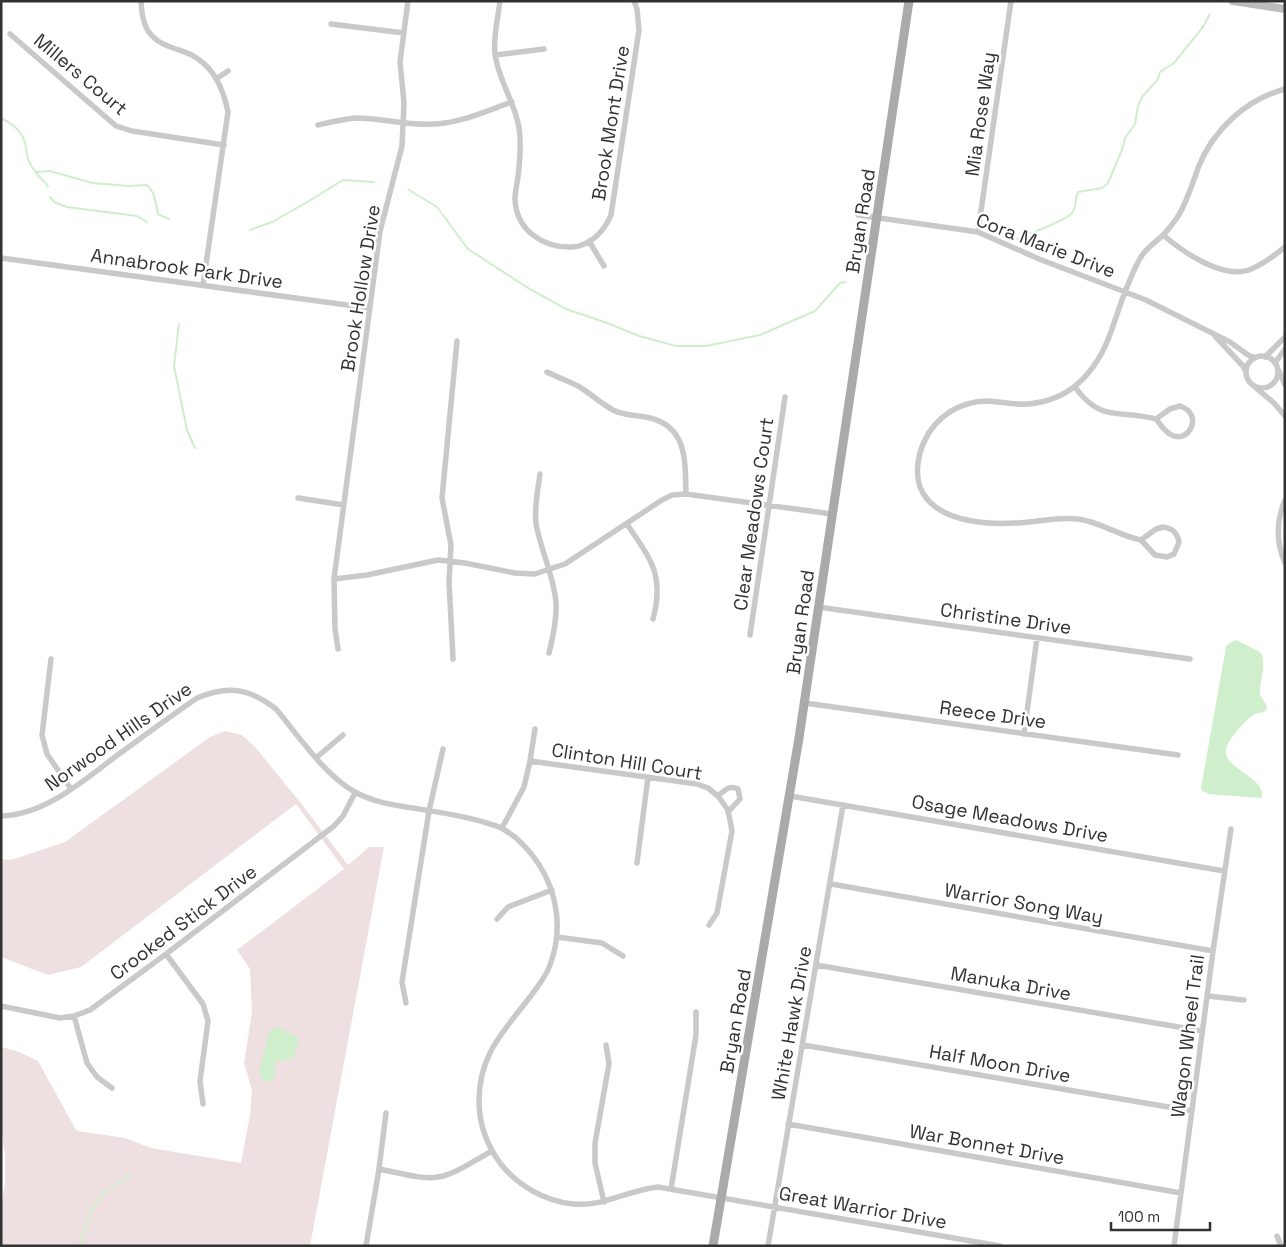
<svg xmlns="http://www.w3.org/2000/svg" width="1286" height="1247" font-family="'Space Grotesk',sans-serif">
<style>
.green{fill:#eee0e0}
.water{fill:#cfeecc}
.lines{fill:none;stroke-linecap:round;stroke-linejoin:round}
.stream{stroke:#cfeecc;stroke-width:2}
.street{stroke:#c9c9c9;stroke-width:5.5}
.secondary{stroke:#bcbcbc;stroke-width:8}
.primary{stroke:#aaa;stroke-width:9}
.labels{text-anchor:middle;stroke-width:5;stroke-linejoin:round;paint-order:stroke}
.street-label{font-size:19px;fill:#323232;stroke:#fff}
</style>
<rect width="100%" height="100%" fill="#fff"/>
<path class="green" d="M225,731L242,735L255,747L300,802L348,865L369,847H384L310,1246H1V1207L5,1183V1155L1,1127V1047L17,1051L38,1061L76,1130L78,1131L125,1138L151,1148L241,1163L250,1115L252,1090L244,1063L252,1012L250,969L237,950L344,869L296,804L81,967L48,975L1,957V859L11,860L65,842L210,737Z"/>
<path class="water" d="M1236,640L1260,652C1268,662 1259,682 1260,694C1262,700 1267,703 1267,709C1263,714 1258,712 1253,715C1244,722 1232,735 1227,746C1218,768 1265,775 1262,797L1261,798L1209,794L1202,791L1201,788L1226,647L1228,644Z
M276,1027L282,1028C286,1034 294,1032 299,1039L295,1054L290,1060C271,1058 275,1066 274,1080L268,1082L262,1079L259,1071L264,1054L268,1035L270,1031Z"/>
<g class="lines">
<path class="stream" d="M1,118C9,122 19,129 23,137C28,150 25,161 36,172L50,171L92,183L129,186L147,185C155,192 156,204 158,214L169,219
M36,172C39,179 45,180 48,187
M409,190L437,207L468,249L528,288L566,309L607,323L639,336L676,346H706L760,335L815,311L840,283L846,282
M50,197L54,202L67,207L137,216L147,222
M250,230L272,222L309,201L343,180L374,182
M1009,241C1021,238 1063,221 1071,214C1078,207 1074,199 1078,192L1102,188L1108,183L1122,150L1125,138L1135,124L1138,106L1142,97L1158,79L1160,72L1174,63L1203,27L1210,14
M179,324L174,366L187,430L195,448
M79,1246L93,1207L104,1193L132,1174"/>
<path class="street" d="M141,1C142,26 148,40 173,48C182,51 191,53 198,59C216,71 224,92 228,112L203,285
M500,1C498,18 493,37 495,54C498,78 513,100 518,123C522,139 520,160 518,177C517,184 515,192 515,199C516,231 544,248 572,247C591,246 605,230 611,215L639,30L637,9L634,1
M331,24L404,33
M10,34L116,126L132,131L224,145
M495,55L544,49
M216,79L228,71
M318,125C331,122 343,119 356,118C382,118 408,126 434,124C461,123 486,111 512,102
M858,215L978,232L1039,259L1146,300L1230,342L1248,355L1255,358
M978,232L1011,1
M1163,235C1183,252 1222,279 1249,270C1262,265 1274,256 1285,247
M589,241L604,266
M1,258L369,308
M1215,336L1243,366L1246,372
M1246 372a16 16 0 1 1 32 0a16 16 0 1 1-32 0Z
M1265,357L1285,337
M1275,363L1285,349
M1279,371L1285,385
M547,372C557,377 568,381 578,386C590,393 600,403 613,410C625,416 638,415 650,418C688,427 685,463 686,494
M1075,387C1101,423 1118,409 1156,419
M1256,388L1274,403L1285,416
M1180,406C1205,414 1188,446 1170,434C1164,431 1160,424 1156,419L1170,409Z
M540,474C538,490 534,507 536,524C541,551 554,576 556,603C557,620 553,637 549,653
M298,498L344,505
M1285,500C1276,521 1276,542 1285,563
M627,524C650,559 665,574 653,619
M1163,527C1172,528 1177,532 1179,542L1174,554L1167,557L1155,555L1141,540L1156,529Z
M1141,540C1119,536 1101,522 1078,519C1056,516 1037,523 1015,523C984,525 933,521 920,487C915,473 918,455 924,442C935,417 960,401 987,401C1006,402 1022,407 1041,402C1060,398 1077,387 1089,372C1109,349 1114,319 1125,292C1130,280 1135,265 1143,254C1147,248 1155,242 1161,237C1167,232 1172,224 1177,218C1187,202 1192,185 1198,168C1213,130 1245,100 1285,89
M334,579L367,575L438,560L465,563L515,573L535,574L565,564L662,500L672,495L686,494L832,514
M818,607L1190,659
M750,635L785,397
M338,649L335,629L334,579L380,231L402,146L404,103L400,62L408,1
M51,659L42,735L47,754L71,789
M453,659L449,582L451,545L442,498L457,341
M805,703L1178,755
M1024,734L1037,638
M317,757L343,735
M530,761L697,784L708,788L718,796L728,810L732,831L717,913L709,925
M718,796C725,790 729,785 738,789L740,799L728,812
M790,796L1224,871
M1,816C46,815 85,779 119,754C145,735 171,716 197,698C228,685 249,688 276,709C298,735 325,776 355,792C371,801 389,804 406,807C433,811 461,815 487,823C492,825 498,826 503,829C516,836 529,850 538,863C558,893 563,931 550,965C546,977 537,987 530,997C503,1032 479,1055 479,1101C479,1124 487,1145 500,1163C517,1185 544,1201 573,1204C603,1207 629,1190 658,1187L1000,1246
M502,828L524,787L530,761L535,729
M637,863L648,777
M831,884L1213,951
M497,919L508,907L552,890
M557,937L602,943L623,956
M166,954L203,1004L208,1021L200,1081L203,1104
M816,965L1202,1031
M1208,996L1244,1000
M406,1003L402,982L429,811L443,749
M1,1006L60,1018L74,1016L90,1010L166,954L334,826L343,816L355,793
M74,1016L87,1063L97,1077L112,1088
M803,1045L1192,1111
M788,1124L1181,1193
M379,1169C396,1172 421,1180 438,1177C454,1175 477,1159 492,1151
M671,1189L696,1035V1012
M604,1202L595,1163V1143L609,1064L606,1045
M1277,1236L1281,1246
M366,1246L379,1169L386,1113
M768,1246L843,805
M1174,1246L1213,951L1231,829"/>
<path class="secondary" d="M1233,1L1285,9"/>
<path class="primary" d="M713,1246L799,738L909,1"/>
</g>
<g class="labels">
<g class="street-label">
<text transform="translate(81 74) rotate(40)" y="7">Millers Court</text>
<text transform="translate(980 114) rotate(-82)" y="7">Mia Rose Way</text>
<text transform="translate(610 123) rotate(-81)" y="7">Brook Mont Drive</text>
<text transform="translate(860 221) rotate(-81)" y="7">Bryan Road</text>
<text transform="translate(1046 245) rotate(21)" y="7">Cora Marie Drive</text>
<text transform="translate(187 268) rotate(8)" y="7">Annabrook Park Drive</text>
<text transform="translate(360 288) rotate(-81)" y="7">Brook Hollow Drive</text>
<text transform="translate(753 514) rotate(-82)" y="7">Clear Meadows Court</text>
<text transform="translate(1006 618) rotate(8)" y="7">Christine Drive</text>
<text transform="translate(800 622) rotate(-82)" y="7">Bryan Road</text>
<text transform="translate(993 714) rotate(8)" y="7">Reece Drive</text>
<text transform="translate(118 736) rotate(-35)" y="7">Norwood Hills Drive</text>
<text transform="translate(627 761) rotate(9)" y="7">Clinton Hill Court</text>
<text transform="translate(1010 818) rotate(10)" y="7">Osage Meadows Drive</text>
<text transform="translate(1024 903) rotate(10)" y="7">Warrior Song Way</text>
<text transform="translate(183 922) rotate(-37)" y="7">Crooked Stick Drive</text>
<text transform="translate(1011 983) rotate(10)" y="7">Manuka Drive</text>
<text transform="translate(735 1021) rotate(-80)" y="7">Bryan Road</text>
<text transform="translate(791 1023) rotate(-80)" y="7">White Hawk Drive</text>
<text transform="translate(1187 1036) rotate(-83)" y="7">Wagon Wheel Trail</text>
<text transform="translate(1000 1063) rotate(10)" y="7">Half Moon Drive</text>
<text transform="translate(987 1144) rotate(10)" y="7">War Bonnet Drive</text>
<text transform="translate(863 1207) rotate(10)" y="7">Great Warrior Drive</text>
</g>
</g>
<rect width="1286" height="1247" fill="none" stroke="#323232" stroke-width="5"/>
<path d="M1111 1222v8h99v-8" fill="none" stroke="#323232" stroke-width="2.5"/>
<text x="1118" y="1222" font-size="15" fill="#323232" stroke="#ffffff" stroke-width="4" paint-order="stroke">100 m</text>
</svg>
